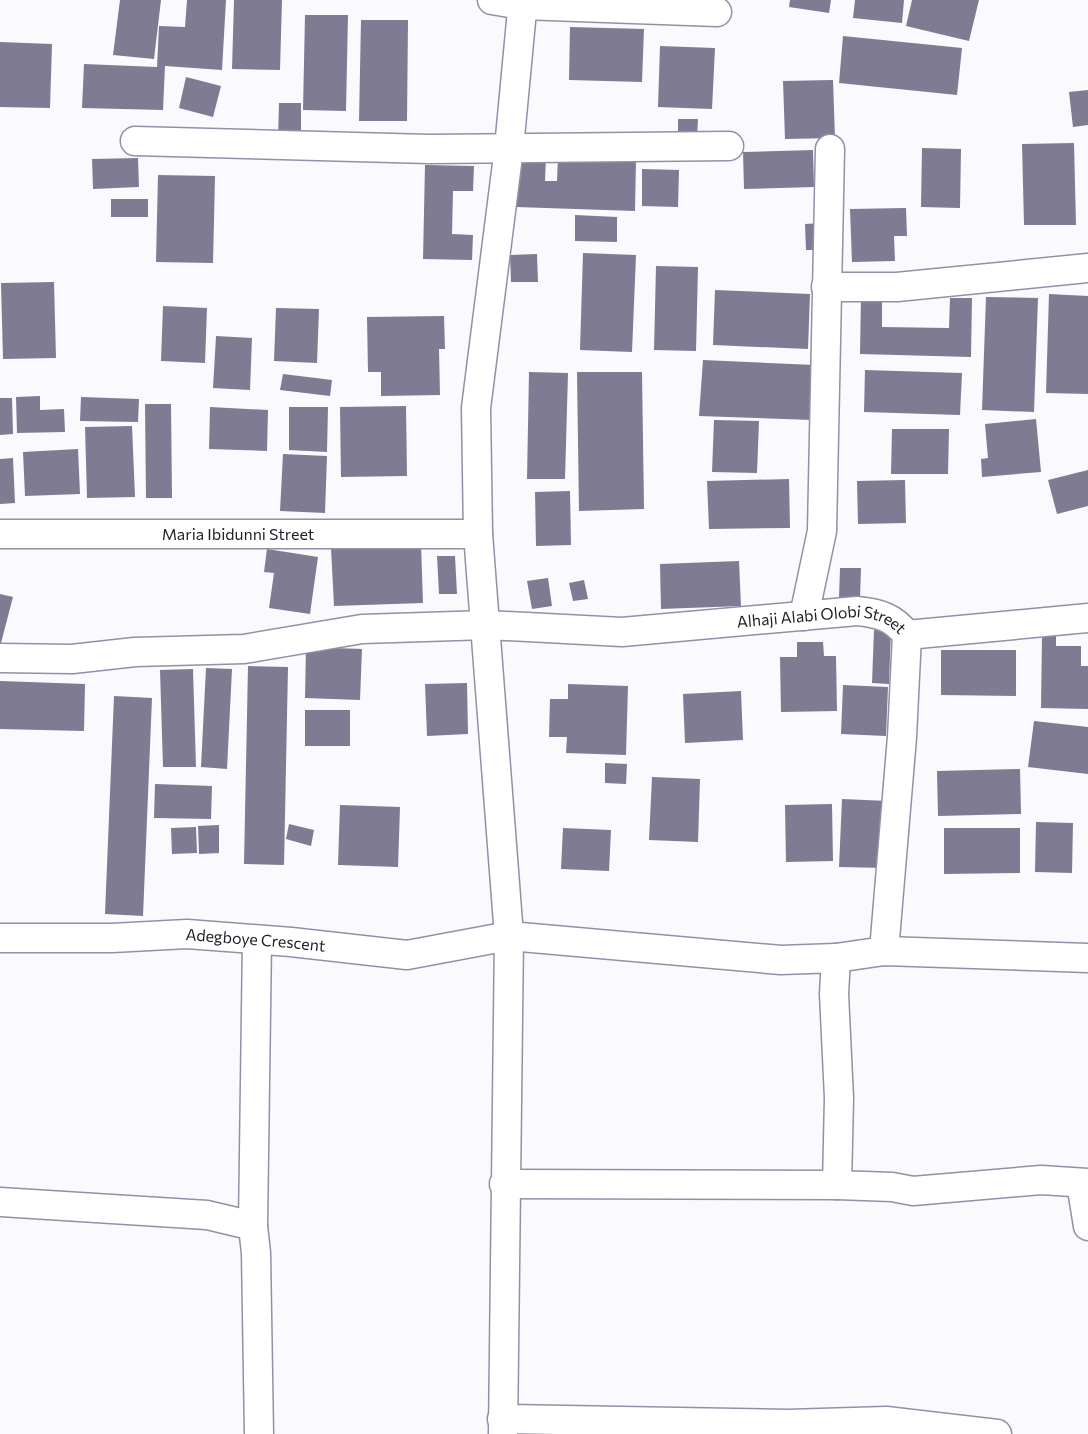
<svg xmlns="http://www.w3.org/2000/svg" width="1088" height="1434" font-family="Commissioner,sans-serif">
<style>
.building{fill:#7e7b92}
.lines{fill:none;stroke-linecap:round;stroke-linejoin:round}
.minor-casing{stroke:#9290a7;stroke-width:31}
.minor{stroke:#fff;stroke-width:28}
.labels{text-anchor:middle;stroke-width:4.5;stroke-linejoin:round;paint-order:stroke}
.street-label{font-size:16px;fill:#1f1e27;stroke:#fff}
</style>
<rect width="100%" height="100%" fill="#f9f9fe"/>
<path class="building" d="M120,0H161L154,59L113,55Z
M187,0H226L222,70L165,66L163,110L82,108L84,64L157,67L159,26L185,27Z
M234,0H282L280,70L232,69Z
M790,0H831L829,13L789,7Z
M855,0H904L902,23L853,18Z
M912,0H979L969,41L906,26Z
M305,15H348L346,111L303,110Z
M361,20H408L407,121H359Z
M570,27L644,29L642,82L569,80Z
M843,36L962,48L957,95L839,83Z
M0,42L52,44L50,108L0,107Z
M660,46L715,48L712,109L658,107Z
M186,77L221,86L213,117L179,108Z
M833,80L835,138L785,139L783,81Z
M1088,90V125L1073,127L1069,92Z
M279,103H301V139H278Z
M678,119H698L697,139L678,138Z
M1074,143L1076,225H1024L1022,144Z
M922,148L961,149L960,208L921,207Z
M813,150L814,187L744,189L743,152Z
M517,155L546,156L545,181H557L558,156L636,159L635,211L516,207Z
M138,158L139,187L93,189L92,159Z
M425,165L474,166L473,191H453L452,234L473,235L472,260L423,259Z
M642,169L679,170L678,207L642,206Z
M158,175L215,176L213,263L156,262Z
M111,199H148V217H111Z
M906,208L907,236H894L895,261L852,262L850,209Z
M575,215L617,217V242L575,241Z
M823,223L824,250H806L805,224Z
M583,253L636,255L632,352L580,350Z
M537,254L538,282H511L510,255Z
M656,266L698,267L696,351L654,350Z
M54,282L56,358L3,359L1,283Z
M715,290L810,294L808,349L713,345Z
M1049,294L1088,296V394L1046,393Z
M861,297L882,298V327L949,328L950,298H972L971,357L860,354Z
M986,297L1038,298L1034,412L982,410Z
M163,306L207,308L205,363L161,361Z
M276,308L319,309L317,363L274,361Z
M444,316L445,349H439L440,395L381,396V372H368L367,317Z
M216,336L252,338L250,390L213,388Z
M703,360L815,365L813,420L699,416Z
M865,370L962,373L960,415L864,412Z
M529,372L568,373L565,479H527Z
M577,372H642L644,509L579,511Z
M283,374L332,380L330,396L280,390Z
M40,396V410L64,409L65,432L17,433L16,397Z
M81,397L139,399L138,422L80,421Z
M0,398H12L13,434L0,435Z
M145,404H171L172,498H146Z
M406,406L407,476L341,477L340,407Z
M210,407L268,410L267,451L209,449Z
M289,407H328L327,452L289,450Z
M1036,419L1041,472L982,477L981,459L988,458L985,424Z
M714,420L759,421L757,473L712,472Z
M132,426L135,497L87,498L85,427Z
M892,429H949L948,474H891Z
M78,449L80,494L25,496L23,452Z
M283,454L327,456L325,513L280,511Z
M13,458L15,503L0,504V459Z
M1088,470V506L1057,514L1048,480Z
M789,479L790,528L709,529L707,481Z
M905,480L906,523L858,524L857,481Z
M570,491L571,545L536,546L535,492Z
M421,544L423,603L334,606L331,548Z
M267,549L318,557L310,614L269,608L274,573L264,572Z
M437,556H455L457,594H439Z
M739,561L741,606L661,609L660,564Z
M840,568H861L860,599L839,598Z
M548,578L552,606L532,609L527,581Z
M584,580L588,599L573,601L569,583Z
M0,594L13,597L1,643H0Z
M874,630L891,631L889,684L872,683Z
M1042,636H1056V646H1081V666H1088V709L1041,708Z
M797,642H823L824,656H836L837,711L781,712L780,657H797Z
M306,647L362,649L360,700L305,698Z
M941,650H1016V696L941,695Z
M248,666L288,667L284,865L244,864Z
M206,668L232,669L227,769L201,767Z
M193,669L196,767H163L160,670Z
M0,681L85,684L84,731L0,729Z
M467,683L468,734L427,736L425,684Z
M568,684L628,686L626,755L566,753L567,737H549L550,699H568Z
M843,685L888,687L886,736L841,734Z
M741,691L743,740L685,743L683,694Z
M114,696L152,698L143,916L105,914Z
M305,710H350V746H305Z
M1034,721L1088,727V774L1028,767Z
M605,763L627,764L626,784L605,783Z
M1020,769L1021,814L938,816L937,771Z
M652,777L700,779L698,842L649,840Z
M155,784L212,786L211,819L154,818Z
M842,799L888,801L885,868L839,867Z
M832,804L833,861L786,862L785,805Z
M340,805L400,807L398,867L338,865Z
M1036,822L1073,823L1072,873L1035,872Z
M289,824L314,830L311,846L286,839Z
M219,825V853L199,854L198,826Z
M196,827L197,853L172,854L171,828Z
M563,828L611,830L609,871L561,869Z
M944,828H1020V873L944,874Z"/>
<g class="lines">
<g class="minor-casing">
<g id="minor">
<path d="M492,0L522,5L717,12"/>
<path d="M135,141L429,149L729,146"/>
<path d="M826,287H897L1088,268"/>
<path id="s1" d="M0,534H478"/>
<path d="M804,616L822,531L830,149"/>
<path d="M907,635L1088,618"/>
<path id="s2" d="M0,658L72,659L135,652L244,649L362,629L487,625L622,632L857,611C879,613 893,617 907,635L902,737L884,951"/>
<path id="s3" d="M0,938H112L187,934L291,942L407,955L509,936L781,960L836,958L834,994L839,1098L837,1185L892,1187L913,1191L1041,1180L1088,1183"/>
<path d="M836,958L884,951L1088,958"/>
<path d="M1081,1183L1088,1226"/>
<path d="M504,1184L837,1185"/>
<path d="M0,1202L207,1215L253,1226L256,1253L259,1434"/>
<path d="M253,1226L257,940"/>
<path d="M502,1419L788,1424L886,1421L997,1434"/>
<path d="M503,1434L509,936L478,534L476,408L509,148L523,0"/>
</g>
</g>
<use href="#minor" class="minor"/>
</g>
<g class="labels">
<g class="street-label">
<text dy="6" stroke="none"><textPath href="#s1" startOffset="238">Maria Ibidunni Street</textPath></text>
<text dy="6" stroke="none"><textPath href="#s2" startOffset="826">Alhaji Alabi Olobi Street</textPath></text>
<text dy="6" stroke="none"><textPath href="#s3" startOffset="256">Adegboye Crescent</textPath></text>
</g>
</g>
</svg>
